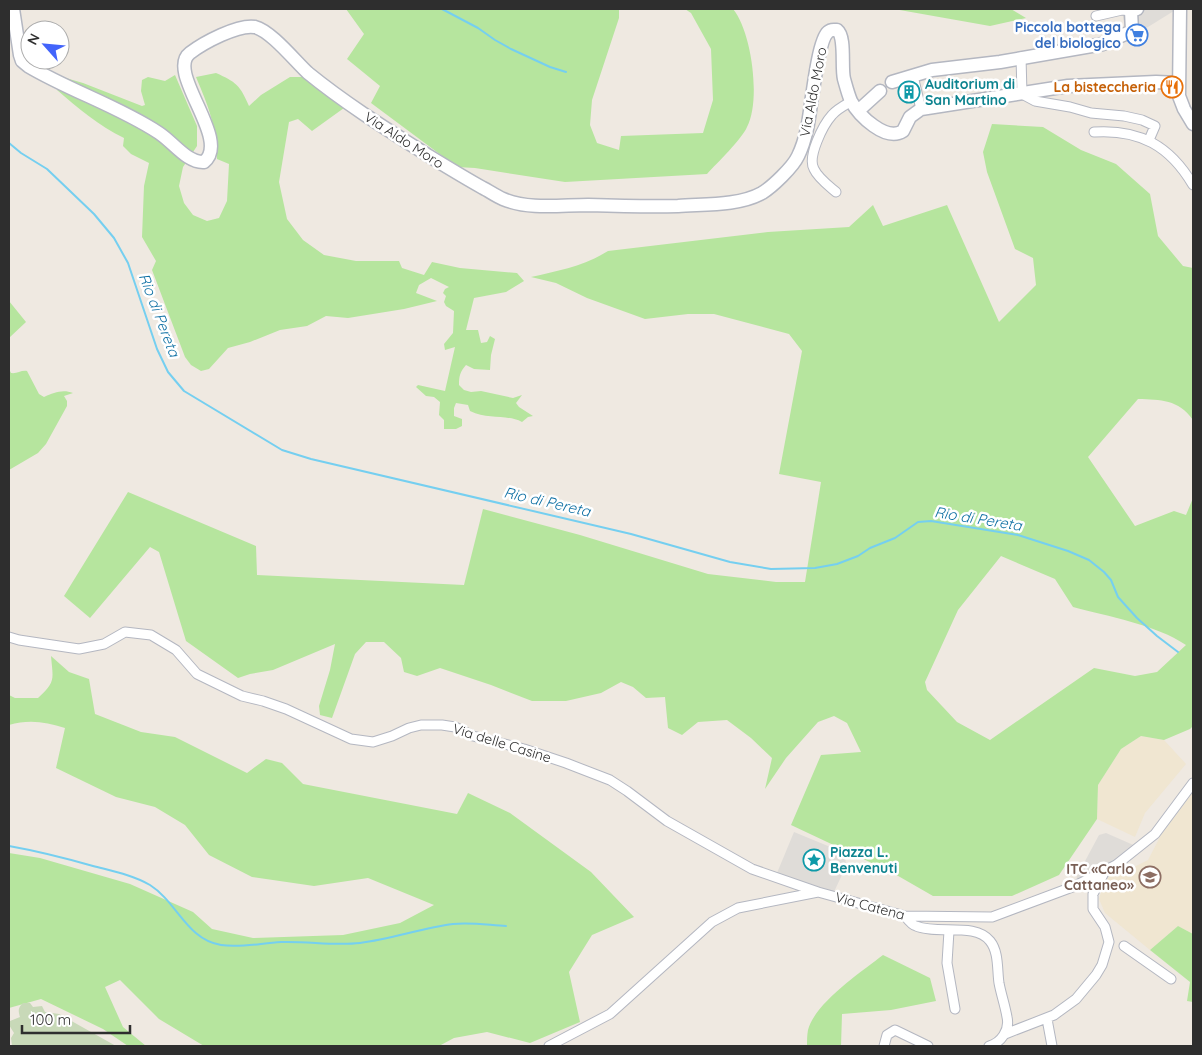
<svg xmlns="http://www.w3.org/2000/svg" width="1202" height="1055" font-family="Quicksand,sans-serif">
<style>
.education{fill:#f0e6d1}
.green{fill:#b6e59e;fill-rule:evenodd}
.cemetery{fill:#c8d9b8}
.plaza{fill:#dfdcd8}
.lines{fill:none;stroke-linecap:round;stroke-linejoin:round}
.stream{stroke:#75cff0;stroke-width:2}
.street-casing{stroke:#b4b7c1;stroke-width:11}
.secondary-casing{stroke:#b4b7c1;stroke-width:15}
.street{stroke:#fff;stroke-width:9}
.secondary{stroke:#fff;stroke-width:12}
.labels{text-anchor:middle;stroke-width:5;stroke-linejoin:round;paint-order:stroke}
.shop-label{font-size:14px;font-weight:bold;fill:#366cbe;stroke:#fff;text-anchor:end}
.culture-label{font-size:14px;font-weight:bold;fill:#0d838f;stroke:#fff;text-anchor:start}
.food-label{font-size:14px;font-weight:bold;fill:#c56008;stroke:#fff;text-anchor:end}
.street-label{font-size:14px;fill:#2e2e2e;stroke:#fff}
.education-label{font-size:14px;font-weight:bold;fill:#785e54;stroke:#fff;text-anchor:end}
.water-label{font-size:15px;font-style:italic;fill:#0d6fa3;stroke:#fff}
</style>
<rect width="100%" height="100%" fill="#efe9e1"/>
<path class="education" d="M1141,736L1164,740L1186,764L1145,813L1135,837L1097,819L1098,785L1121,749Z
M1193,792V934L1178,926L1150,950L1105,913L1099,899L1104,882L1111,874L1132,868L1148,860L1161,835Z"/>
<path class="green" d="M346,9H619V18L592,100L590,125L597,143L619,150L621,136L703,133L713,100L711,49L691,13L685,9H733C752,32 761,101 747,127C742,139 717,163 707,174L565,182L475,168L457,167L371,103L380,86L347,59L364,34Z
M894,9H1011L1026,18L990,26Z
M216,73C236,82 240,85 249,106L261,95L290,77H303L344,108L312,131L298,119L289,122L279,182L287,219L303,240L324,255L356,261H399L402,268L424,275L432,262L460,268L517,273L524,281L506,292L474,298L466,330H478L481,343L487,342L490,336L495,339L491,355L490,370L474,369L466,365C460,372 459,376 459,385L464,390L471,392L481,391L513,398L522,395L516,403L519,407L533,416L528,417L522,422C507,414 489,420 470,411L468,405L456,403L454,408V416L462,419V426L456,429H444V420L439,415L440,402L434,397L426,396L416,387L418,385L445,391L455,347L445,350L444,344L453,333L454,311L446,306L444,302L446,296L443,293L445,289L449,287L431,278L419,285L416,293L437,301L404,309L348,318L326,316L307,326L280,330L250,342L228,348L209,369L201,371L191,365L185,357L152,270L156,261L142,237L144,186L149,163L131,154L123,146L124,138C99,126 78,108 57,90L59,76L83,83L142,106L145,105L141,91L142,80L148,77L165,81L175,75L197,126V146L183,167L179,186L184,203L193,215L207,221L219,218L227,201L229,164L217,159C216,125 209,108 196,77Z
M992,124L1043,127L1081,150L1116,164L1150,194L1158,236L1183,266L1193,268V420C1178,399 1161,400 1138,399L1088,457L1135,526L1174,511L1186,515L1193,498V726L1190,729L1164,740L1141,736L1121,749L1098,785L1097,819L1059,875L1012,896H933L893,873L791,825L821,755L861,752L847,723L834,716L818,722L786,758L765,789L772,758L751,738L727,720L698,722L682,735L668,728L665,697L646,698L633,687L621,682L601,693L566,701H532L491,685L440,668L417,676L404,672L401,658L384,642H366L355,654L332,718L320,715L319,706L330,670L335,644L273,670L250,674L238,678L186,641L159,552L150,547L90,618L64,596L128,492L256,546L257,575L464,585L483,509L580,535L708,574L776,582H805L821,482L779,474L802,351L789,334L714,314H688L645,319L587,298L556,283L531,277C558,271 584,266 608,251L768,232L849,227L873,205L883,226L947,205L999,322L1036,285L1033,258L1015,249L987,172L983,152ZM1001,556L1055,579L1073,607C1107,616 1157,625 1186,645L1157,672L1135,676L1094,668L990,740L957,722L927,690L925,682L958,610Z
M9,301L26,322L9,338Z
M9,369L11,373C17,374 21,370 27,371L39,394L44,397C54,393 62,389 73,393L64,396L67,401V406L46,444L38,453L9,470Z
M51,656L69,672L89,679L95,714L141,732L175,737L247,773L266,759L282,763L303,784L457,814L468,793L510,813L591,872L634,917L592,935L569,972L580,1022L530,1043L487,1032L454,1038L439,1046H204L159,1019L120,980L105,987L123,1027L146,1046H128L103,1029L41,999L9,1008V853L40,858L130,884L193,912L212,929L253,938L343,935L400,923L434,905L368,878L314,886L252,877L209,855L185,825L155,807L116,797L56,768L65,728C46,722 29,719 9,725V695L15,698H38C56,681 53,680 51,656Z
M1178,926L1193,934V1002L1187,1001L1190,982L1150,950Z
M883,955L930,978L936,1001L891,1010L842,1014L841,1046H807C807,1041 807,1035 808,1030C815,1003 861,972 883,955Z"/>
<path class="cemetery" d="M23,1003H30L33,1007L42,1006L45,1012L59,1014L116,1046H12L11,1038L14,1033L9,1025L10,1021L20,1017C18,1010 18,1008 23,1003Z"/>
<path class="plaza" d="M1122,9H1177L1148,27L1126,37Z
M794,832L845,853L846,866L834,892L777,873Z
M1106,833L1138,847L1075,886L1077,876L1099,835Z"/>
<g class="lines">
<path class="stream" d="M442,9L478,28L495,40L511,49L550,67L566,72
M9,143L21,153L47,169L94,214L114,238L128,263L157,349L168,372L184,391L282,450L311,459L631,534L730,562L771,569L815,568L837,564L858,556L870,548L895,538L918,522L931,521L1018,535L1068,551L1089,560L1104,572L1111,580L1118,597L1137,618L1157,636L1178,652
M9,846C37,851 65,858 93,866C112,871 133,875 150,885C177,902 187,940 221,945C241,948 261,943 281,942C308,941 334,946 360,943C392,939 422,928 453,924C470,922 488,925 506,926"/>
<g class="street-casing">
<path id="street" d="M1096,16L1122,10L1131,11
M1021,57L1022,94L1035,101L1070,107L1091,113L1124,116L1142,120L1155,126L1149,140
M913,76L921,109
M1094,132C1140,129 1170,146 1193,185
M836,192C829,186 818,178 814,169C807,157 823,125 832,115C837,109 845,105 852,101
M9,637L19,640L79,649L104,644L125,632L151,635L176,650L197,674L242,696L263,701L286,709L351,739L373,742L392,736L409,728L421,725H442L455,727L473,736L524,749L566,763L610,780L627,791L667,821L752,869L818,892
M905,916C908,920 912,925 916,926C938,935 975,922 990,941C999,952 997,970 999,983C1001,994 1005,1005 1007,1017C1010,1030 1001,1043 989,1046
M949,931L947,963L955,1009
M1124,946L1171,979
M1047,1019L1052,1046
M1005,1034L1054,1015L1076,999L1096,975L1102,965L1109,942L1105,927L1093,909V894L1105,871
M549,1046L610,1014L712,922L738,908L818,892L905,916L992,917L1075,886L1116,865L1155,834L1193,783
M884,1046L887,1035L895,1030L928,1046"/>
</g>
<g class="secondary-casing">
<path id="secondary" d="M13,9L20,55L22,61L28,66C70,91 118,106 159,133C173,142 187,163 204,162C232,140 165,72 190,53C203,43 238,24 255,27C271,31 295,61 308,73C346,104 388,130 429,156C447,167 465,178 483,188C489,191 496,196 503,199C529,210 561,205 588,205C618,206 648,207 678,206C705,204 738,206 762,193C772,187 793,167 798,156C802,148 805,138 807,129C811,112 817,41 828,32C831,29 833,30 837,30C846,37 841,67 844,79C846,86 848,94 851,101C859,116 886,142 903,131L910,117L921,109L1068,86L1156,82L1179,83
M1180,9L1179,96L1184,109L1193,124
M892,82L932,70L1000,62L1103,44L1132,31L1131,11L1137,9
M858,111L880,91"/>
</g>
<use href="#street" class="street"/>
<use href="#secondary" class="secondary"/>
</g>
<defs>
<g id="supermarket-ring" transform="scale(1.125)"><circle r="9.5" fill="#fff" stroke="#3f7fe0" stroke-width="1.5"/><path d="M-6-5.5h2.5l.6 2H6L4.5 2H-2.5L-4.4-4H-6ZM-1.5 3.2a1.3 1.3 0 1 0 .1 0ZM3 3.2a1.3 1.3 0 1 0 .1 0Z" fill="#3f7fe0"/></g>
<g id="restaurant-ring" transform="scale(1.125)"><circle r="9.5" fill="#fff" stroke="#e8710a" stroke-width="1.5"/><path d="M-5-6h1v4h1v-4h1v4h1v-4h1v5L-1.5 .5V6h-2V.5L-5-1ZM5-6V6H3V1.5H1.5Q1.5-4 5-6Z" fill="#e8710a"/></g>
<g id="building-ring" transform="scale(1.125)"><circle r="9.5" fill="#fff" stroke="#0f9aa8" stroke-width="1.5"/><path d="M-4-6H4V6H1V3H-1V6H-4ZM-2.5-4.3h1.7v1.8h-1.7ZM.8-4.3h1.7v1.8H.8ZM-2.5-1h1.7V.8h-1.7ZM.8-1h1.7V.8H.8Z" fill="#0f9aa8"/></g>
<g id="sight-ring" transform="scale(1.125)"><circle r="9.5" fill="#fff" stroke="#0f9aa8" stroke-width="1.5"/><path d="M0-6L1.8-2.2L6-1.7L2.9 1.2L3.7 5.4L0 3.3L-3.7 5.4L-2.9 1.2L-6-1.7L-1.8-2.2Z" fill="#0f9aa8"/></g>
<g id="school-ring" transform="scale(1.125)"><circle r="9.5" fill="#fff" stroke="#8d6e63" stroke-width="1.5"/><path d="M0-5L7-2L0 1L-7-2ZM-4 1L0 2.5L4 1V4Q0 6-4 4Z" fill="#8d6e63"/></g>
</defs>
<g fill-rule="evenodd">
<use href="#supermarket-ring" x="1137" y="35"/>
<use href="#restaurant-ring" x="1172" y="87"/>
<use href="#building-ring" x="909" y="92"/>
<use href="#sight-ring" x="814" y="860"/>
<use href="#school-ring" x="1150" y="877"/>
</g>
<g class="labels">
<g class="shop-label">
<text x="1121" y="32">Piccola bottega<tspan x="1121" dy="16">del biologico</tspan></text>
</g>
<g class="culture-label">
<text x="925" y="89">Auditorium di<tspan x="925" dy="16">San Martino</tspan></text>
<text x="830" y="857">Piazza L.<tspan x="830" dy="16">Benvenuti</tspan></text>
</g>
<g class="food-label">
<text x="1156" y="92">La bisteccheria</text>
</g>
<g class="street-label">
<text transform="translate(813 92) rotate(-79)" y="5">Via Aldo Moro</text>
<text transform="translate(404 140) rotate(33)" y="5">Via Aldo Moro</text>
<text transform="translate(502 743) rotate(17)" y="5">Via delle Casine</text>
<text transform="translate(870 906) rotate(15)" y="5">Via Catena</text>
</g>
<g class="education-label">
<text x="1134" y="874">ITC «Carlo<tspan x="1134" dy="16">Cattaneo»</tspan></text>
</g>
<g class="water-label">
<text transform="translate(159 315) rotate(69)" y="5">Rio di Pereta</text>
<text transform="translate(547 502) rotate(13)" y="5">Rio di Pereta</text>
<text transform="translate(978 519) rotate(9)" y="5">Rio di Pereta</text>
</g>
</g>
<rect width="1202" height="1055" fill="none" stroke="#2e2e2e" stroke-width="20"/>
<g transform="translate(45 45) rotate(297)"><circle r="24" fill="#ffffff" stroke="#ababab"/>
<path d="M0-4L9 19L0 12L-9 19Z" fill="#4264fb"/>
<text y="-8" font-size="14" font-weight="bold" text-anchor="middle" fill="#2e2e2e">N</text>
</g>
<path d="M22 1025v8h108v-8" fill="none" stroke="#2e2e2e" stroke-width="2.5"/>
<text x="30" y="1025" font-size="15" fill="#2e2e2e" stroke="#ffffff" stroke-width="4" paint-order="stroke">100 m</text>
</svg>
